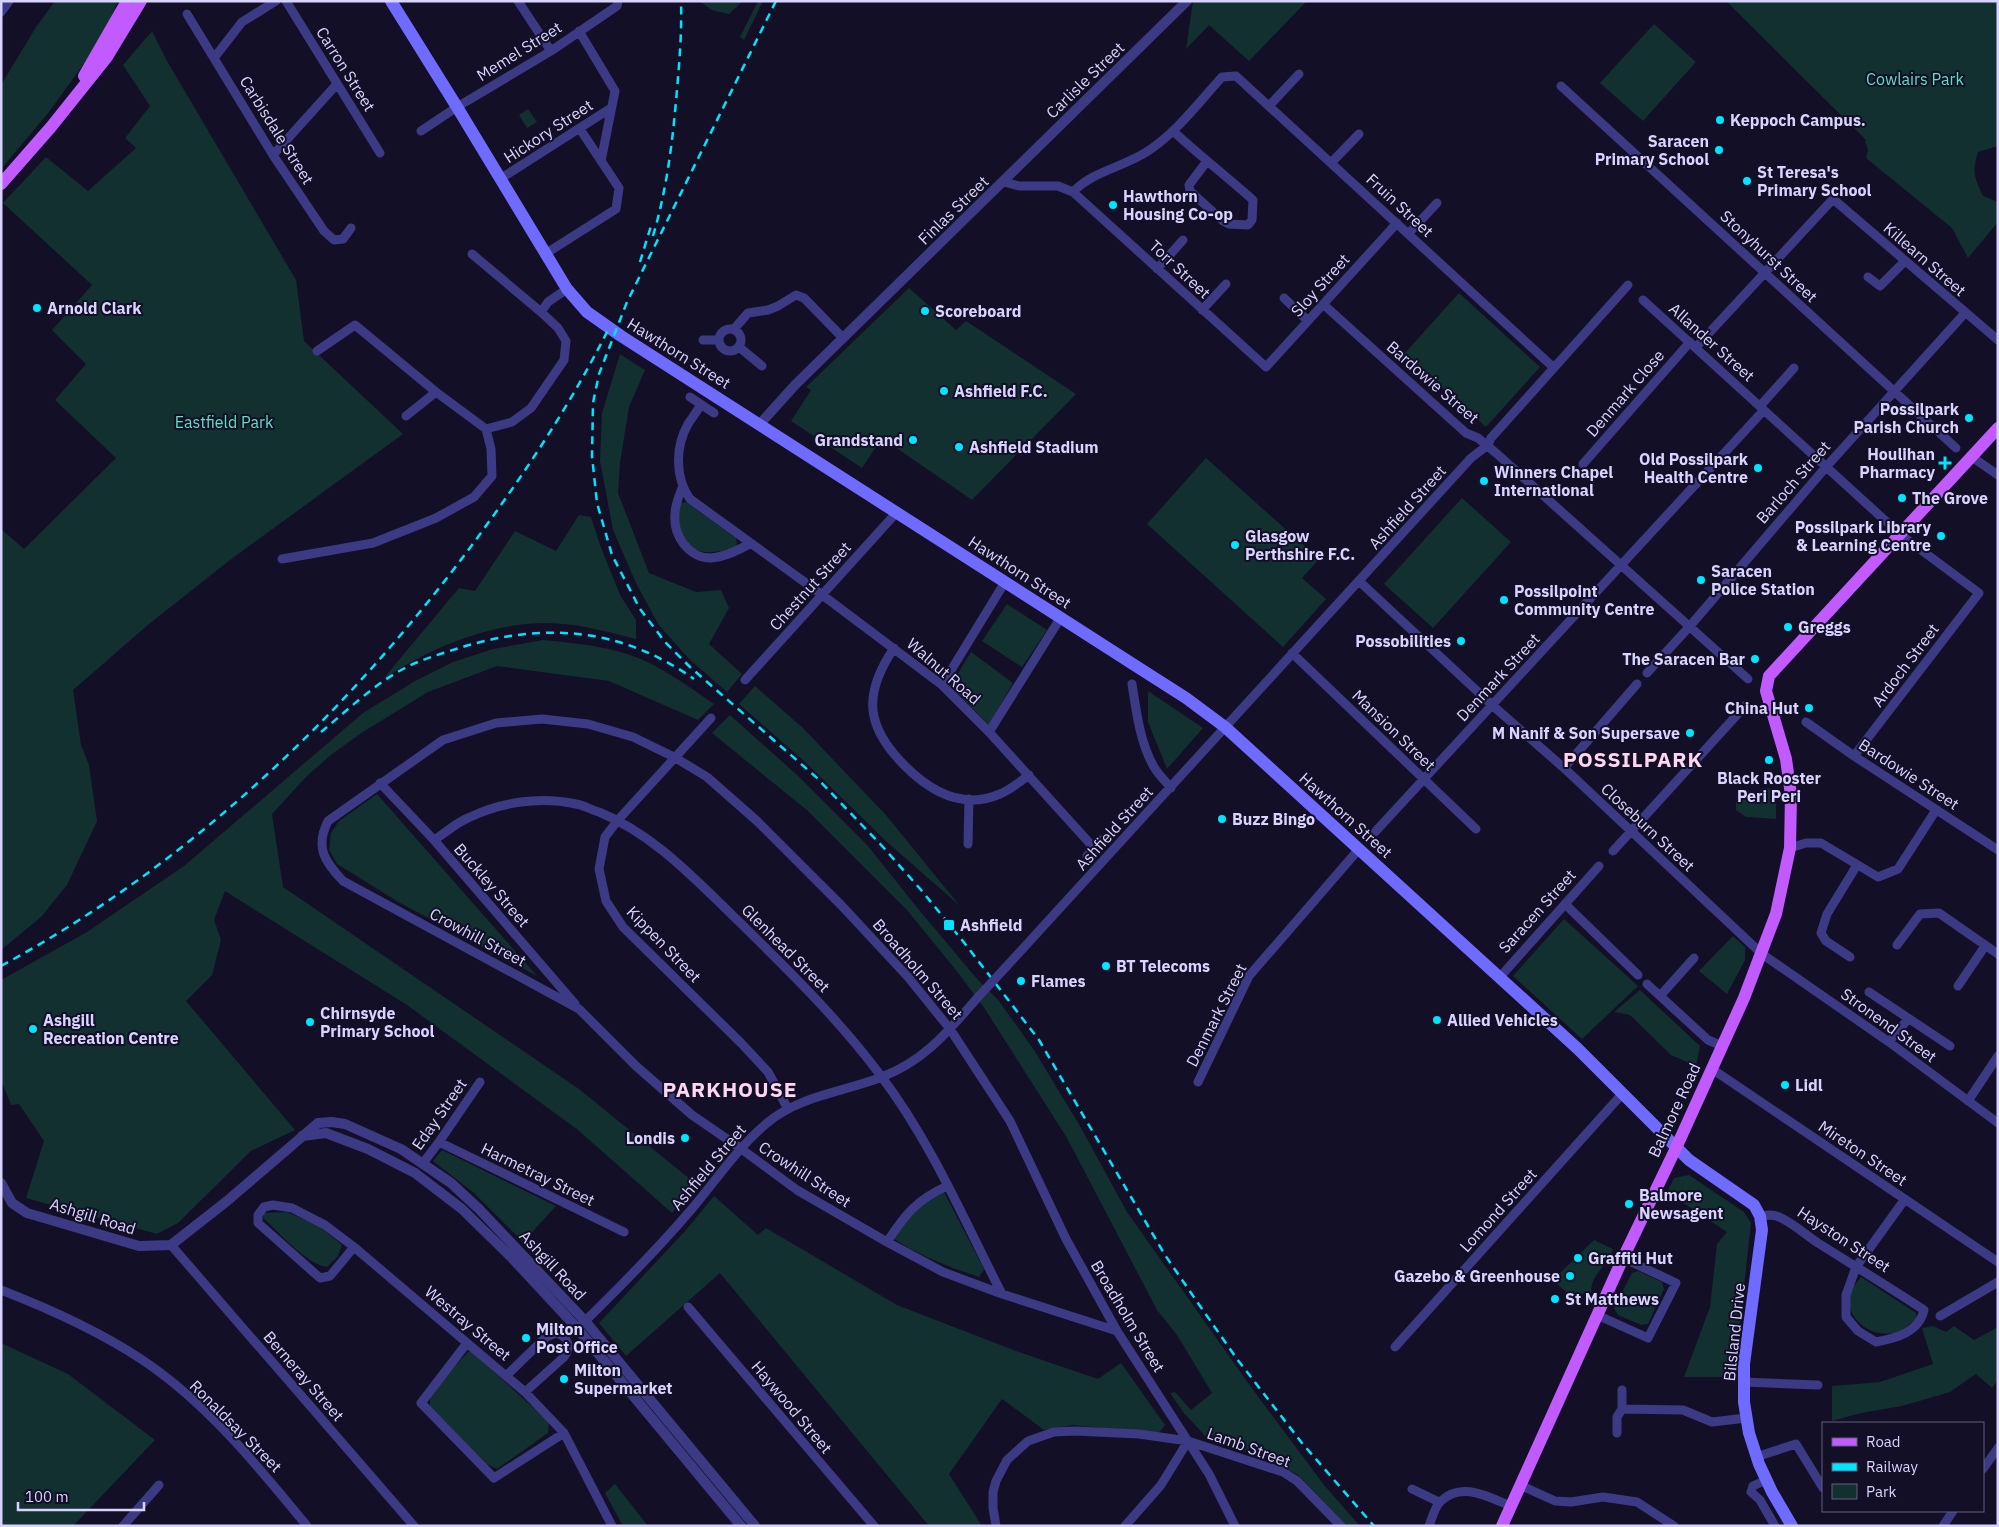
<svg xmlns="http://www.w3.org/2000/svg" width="1999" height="1527" font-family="'IBM Plex Sans',sans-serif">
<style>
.green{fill:#12302f}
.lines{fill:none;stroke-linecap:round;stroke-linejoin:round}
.minor{stroke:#3d3a85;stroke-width:9}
.tertiary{stroke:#3d3a85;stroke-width:10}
.secondary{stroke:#6f6bff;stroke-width:12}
.primary{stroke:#c25bff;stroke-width:12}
.rail{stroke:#00e5ff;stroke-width:2.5;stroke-dasharray:8 6;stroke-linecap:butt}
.minor-bridge{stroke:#3d3a85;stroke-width:9}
.poi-dot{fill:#00e5ff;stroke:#130f26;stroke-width:2}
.labels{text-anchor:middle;stroke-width:4;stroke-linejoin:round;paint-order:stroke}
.street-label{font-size:16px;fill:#d9d4ff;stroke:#130f26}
.park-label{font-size:16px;fill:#5fe0c0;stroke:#130f26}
.poi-label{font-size:16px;font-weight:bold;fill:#d9d4ff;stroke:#130f26;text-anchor:start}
.district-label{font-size:21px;font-weight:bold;letter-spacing:1px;fill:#ffd6f0;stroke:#130f26}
</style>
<rect width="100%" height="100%" fill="#130f26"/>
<path class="green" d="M55,1H118L103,37L49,112L1,169V85L36,27Z
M699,1H743L729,14L712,10Z
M758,1H763L744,40L740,37Z
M1193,1H1307L1249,61L1209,25L1186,49Z
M1726,1H1998V146L1978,152C1972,172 1974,177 1983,196L1998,202V222L1968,258L1952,228L1866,158L1868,150L1865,141L1866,140Z
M1654,24L1696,62L1643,121L1600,83Z
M152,31L167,61L296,280L304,341L403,434L230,560L149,624L73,690L81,745L89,765L97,821L67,885L41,917L1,950V529L24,549L116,458L55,400L86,364L52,330L92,285L3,203L46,157L88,191L136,148L125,138L150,106L123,65Z
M528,109L537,122L527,128L519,115Z
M909,288L956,330L966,321L1076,394L972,500L882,438L862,468L791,421L811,390L806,387Z
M1459,293L1540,367L1486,427L1404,354Z
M620,354L645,370L629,407L620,463L618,493L649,573L696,592L721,590L729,608L709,644L742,674L727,692L689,659L658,624L636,583L613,530L600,461L602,413Z
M1206,458L1319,559L1302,578L1326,599L1283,647L1147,524Z
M1462,498L1511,542L1433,628L1384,584Z
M686,502L736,538L737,546C697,562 676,547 679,504Z
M579,515L591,517L600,545L620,595L636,620V639C605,631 573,622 541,623C485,625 430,648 383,679L459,588L475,591L515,531L556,551Z
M1007,604L1047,630L1022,667L982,641Z
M543,640C571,643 600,645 627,654C659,664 686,685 714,704L698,720L609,681L497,666L428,692L363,732L332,754L307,776L272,814L283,887L579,1089L696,1184L672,1213L578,1130L407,1005L225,891L214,920L221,940L212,975L186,1001L295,1130L251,1151L178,1223L157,1234L26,1198L44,1141L19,1104L11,1105L1,1080V980L87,932L184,866L363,713L415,681L453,662L493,649Z
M971,652L1013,683L989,725L950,686Z
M755,686L803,728L885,814L960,906L888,843L804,761L739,704Z
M1148,691L1203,728L1167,769L1148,722Z
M730,715L796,774L868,846L919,910L978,980L999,1001L1034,1050L1080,1126L1127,1212L1251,1387L1324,1485L1360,1526H1347L1298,1475L1264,1457L1209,1440L1183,1412L1170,1393L1175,1392L1191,1410L1212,1393L1177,1335L1157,1310L1067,1138L985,1009L959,974L907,910L808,811L712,733Z
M1763,788L1774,789L1776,803V819L1746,817L1736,810V794L1753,797Z
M377,794L537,976L400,903L337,864L329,850L331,833L339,821Z
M1564,919L1638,986L1582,1039L1513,976Z
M1733,936L1745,947V960L1727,994L1699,971Z
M1640,990L1700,1046L1696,1066L1671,1055L1630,1015L1614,1012Z
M442,1150L556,1206L523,1242L474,1193L433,1161Z
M1689,1175L1744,1212L1751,1223L1734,1377H1684L1710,1307L1717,1244L1727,1232L1667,1192L1674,1178Z
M943,1190L984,1269L979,1277C949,1267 919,1256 893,1238L904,1219Z
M714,1196L758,1235L766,1228L897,1305L1016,1351L1098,1379L1121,1363L1165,1425L1158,1434L1073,1425L1044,1430L1002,1399L949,1474L982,1526H929L720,1273L626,1356L599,1323L686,1230Z
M287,1212L319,1226L342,1245L338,1256L327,1267C306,1264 280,1233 263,1218L264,1213Z
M1594,1240L1613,1249C1610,1262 1596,1271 1592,1284C1591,1289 1591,1295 1590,1300L1583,1293L1576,1301L1556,1283L1562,1277L1559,1274Z
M1638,1271L1662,1282L1664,1289L1648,1324L1641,1325L1618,1315L1614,1308L1632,1273Z
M1861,1277L1916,1313V1319C1910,1323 1904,1330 1897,1332C1873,1340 1843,1318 1850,1293C1852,1288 1858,1281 1861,1277Z
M1933,1326L1946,1332L1954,1326L1974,1340L1998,1327V1380L1992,1388L1976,1374L1950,1392L1902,1406L1861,1413L1832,1421V1386L1880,1382L1933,1364L1922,1328Z
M1,1343L68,1374L155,1440L73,1526H1Z
M470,1350L549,1422L548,1433L497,1469L487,1464L430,1406V1393Z
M615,1484L648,1526H623L605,1493Z"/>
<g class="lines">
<path class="minor" d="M286,1L380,153
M518,1L551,51
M1,12L9,1
M187,14L273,155L324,231L334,240L343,239L351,228
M579,31L615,91L601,161
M214,58L242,22L276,1
M1561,86L1956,448
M1269,106L1299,74
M421,131L457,107L551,51L617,6L618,1
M1173,131C1199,155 1226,176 1253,200L1252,220L1248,225L1229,224L1223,221L1190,191L1189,185L1207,161
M273,155L337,84
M1331,163L1359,134
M500,179L611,108
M1004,182L1019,186H1058L1073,192L1266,367L1397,223
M1073,192C1093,171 1124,167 1148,151C1177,132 1199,102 1222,77L1236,76L1553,367
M1408,234L1437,203
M545,254L616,209L619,188L580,129
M1157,269L1183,240
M1868,277L1880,286L1905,261
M1284,298L1308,321
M1643,300L1901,535L1979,593L1854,756
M1323,304L1466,433L1478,438L1496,453L1748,679
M1202,310L1226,284
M541,312L548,302L567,289
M719 340a11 11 0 1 1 22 0a11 11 0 1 1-22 0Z
M734,329L748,313L768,310L778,306L796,295L804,298L843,338
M703,340H719
M739,347L762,366
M1696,347L1833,199L1998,340
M317,351L355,325L436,392L486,429L512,422L531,408L564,360L566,341L558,328L541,312L472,254
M690,397L714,413
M701,405C697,411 692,418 688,424C675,447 675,478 690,499L821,594L942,685L989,732L1094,848
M1760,406L1794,368
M406,416L436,392
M1972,457L1998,475
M1583,464L1690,342
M682,488C679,496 675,505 675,514C673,535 688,558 711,558C725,557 739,550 751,543
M282,559L373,543L436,518L474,497L492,476L491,449L486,429
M1359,581L1492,705L1564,768L1762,954L1889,1042L1998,1123
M894,648C863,694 865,726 905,766C931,792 963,810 1000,794C1011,789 1020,782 1029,775
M1292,653L1476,829
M1647,673L1690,626L1826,467L1965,313
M745,680L897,512
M1132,684C1136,710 1140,743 1154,767C1158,774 1165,781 1171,788
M942,685L1005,582
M711,718L618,820L605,837L599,869L606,901L623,927L741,1043L768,1072L788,1109
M1806,722L1854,756L1998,850
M989,732L1061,617
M1564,768L1637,684
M380,783L434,840L575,1004
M1375,832L1764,410
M434,840C445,833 456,823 468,818C501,802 540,796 576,804C584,805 591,810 599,812C648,832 685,869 722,905C778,960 834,1013 881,1076C931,1142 964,1220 1002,1294
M968,844L969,799
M1790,848L1806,843H1821L1878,877L1898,869L1936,810
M1613,851L1746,705
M1087,856L1101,840
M1565,904L1638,975
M1897,945L1920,914L1939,913L1998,954
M1850,957L1826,941L1821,933L1827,914L1857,865
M1006,967L1471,458L1488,445L1491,438L1628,285
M1500,977L1599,866
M1647,984L1708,1040L1722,1046
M1958,986L1985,946
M1869,992L1950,1046
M1660,996L1694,958
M1889,1042L1908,1019
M1712,1069L1998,1262
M1198,1082L1249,976L1359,849
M1968,1101L1998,1056
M439,1142L624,1232
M423,1163L439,1142L480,1082
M1760,1216C1767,1215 1773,1214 1779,1217C1793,1223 1806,1235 1818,1243C1853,1265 1889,1287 1924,1310C1919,1332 1897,1338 1876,1342L1858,1331L1846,1317V1295L1856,1267L1905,1199
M887,1242C905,1215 916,1200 947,1186
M171,1245L414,1526
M354,1247L330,1276L320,1278L258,1223V1215L264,1207L273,1205L292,1208L325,1225L354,1247L525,1392L564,1433L612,1526
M1,1290C50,1309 97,1330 141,1359C206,1402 258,1466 307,1526
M688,1307L874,1526
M1597,1315L1648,1338L1676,1283L1623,1258
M1940,1316L1998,1282
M580,1326C618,1289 655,1252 690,1211C715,1182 737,1148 767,1123C799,1096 843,1092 882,1077C926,1060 949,1030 979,996
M1117,1331L1002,1294L943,1272L887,1242L797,1190L740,1148L692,1115L636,1066L579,1009L343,881C324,861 315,847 328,821L443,740L496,723L542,719L588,724L633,737L674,757L707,777L757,821L842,906L908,977L950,1029L1010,1121L1066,1239L1117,1331L1209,1474L1235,1526
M467,1343L421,1403L494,1478L564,1433
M1395,1347L1623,1093
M507,1375L546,1337L556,1333C569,1337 571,1347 564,1357L525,1392
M1743,1382L1818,1385
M1622,1409L1683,1410L1712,1422L1746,1418
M1617,1433V1417L1622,1409V1390
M1756,1457L1796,1444L1823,1488
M1983,1469L1998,1448
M1766,1480L1753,1486L1751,1492L1760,1500L1775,1526
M1520,1485L1555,1501L1571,1502L1603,1497L1637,1502L1674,1526
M1412,1489L1439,1502
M123,1526L159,1485
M996,1526L993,1508V1492L996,1481L1007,1460L1028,1441L1054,1432L1075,1431L1139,1434L1188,1441L1283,1472L1297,1481L1341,1526
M1125,1526L1161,1485L1188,1441
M1429,1526C1432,1518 1435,1506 1441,1501C1462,1481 1488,1497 1511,1506
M1943,1526L1953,1511"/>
<path class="tertiary" d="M760,424L795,385L1187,1
M302,1136L326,1133L368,1149L415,1173L462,1209L512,1258L577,1328L741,1526
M1,1183L12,1203L27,1213L139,1246L171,1245L227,1201L318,1123L332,1122L345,1124L401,1149L451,1183L479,1209L585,1321L755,1526"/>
<path class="secondary" d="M391,1L457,107L567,289L587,312L621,336L1139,668L1186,698L1225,727L1578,1049L1689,1160L1754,1205L1760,1216L1762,1230L1744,1364V1402L1749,1433L1759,1464L1772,1492L1792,1526"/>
<path class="primary" d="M84,76L127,1
M1,184L51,127L107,57L141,1
M1502,1526L1623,1258L1676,1148L1744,998L1776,914L1790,848L1791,795L1786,759L1766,691L1769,676L1998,428"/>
<path class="rail" d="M776,1L627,302L599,374L593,403L592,456L597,503L612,555L640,609L665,642L690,667L816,777L883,847L922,891L966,945L1039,1040L1165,1255L1200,1306L1237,1359L1302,1443L1374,1526
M653,236C666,192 672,147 676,101C679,67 682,35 681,1
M640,262L651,226
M321,732C348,710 374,684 405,668C422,659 441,654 459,648C543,622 620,627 694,679
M1,966C190,864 348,713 475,541C525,473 571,404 609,328"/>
<path class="minor-bridge" d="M979,996L1006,967"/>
</g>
<g class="poi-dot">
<circle cx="1720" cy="120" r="5"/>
<circle cx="1719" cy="150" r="5"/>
<circle cx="1747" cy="181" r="5"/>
<circle cx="1113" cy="205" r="5"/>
<circle cx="37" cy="308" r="5"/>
<circle cx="925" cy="311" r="5"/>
<circle cx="944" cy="391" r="5"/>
<circle cx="1969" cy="418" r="5"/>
<circle cx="913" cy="440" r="5"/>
<circle cx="959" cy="447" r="5"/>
<path d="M1942.5 455.5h5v5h5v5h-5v5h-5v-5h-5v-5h5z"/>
<circle cx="1758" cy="468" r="5"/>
<circle cx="1484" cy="481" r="5"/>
<circle cx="1902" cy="498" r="5"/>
<circle cx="1941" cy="536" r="5"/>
<circle cx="1235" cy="545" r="5"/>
<circle cx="1701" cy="580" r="5"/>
<circle cx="1504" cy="600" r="5"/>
<circle cx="1788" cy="627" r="5"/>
<circle cx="1461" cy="641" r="5"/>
<circle cx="1755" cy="659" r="5"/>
<circle cx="1809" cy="708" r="5"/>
<circle cx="1690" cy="733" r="5"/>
<circle cx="1769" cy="760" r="5"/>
<circle cx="1222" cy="819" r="5"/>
<rect x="943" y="919" width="12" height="12" rx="2.5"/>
<circle cx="1106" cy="966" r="5"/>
<circle cx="1021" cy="981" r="5"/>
<circle cx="1437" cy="1020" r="5"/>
<circle cx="310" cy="1022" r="5"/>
<circle cx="33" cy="1029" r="5"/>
<circle cx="1785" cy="1085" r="5"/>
<circle cx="685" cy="1138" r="5"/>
<circle cx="1629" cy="1204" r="5"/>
<circle cx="1578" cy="1258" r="5"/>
<circle cx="1570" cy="1276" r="5"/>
<circle cx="1555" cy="1299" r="5"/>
<circle cx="526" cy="1338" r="5"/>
<circle cx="564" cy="1379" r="5"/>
</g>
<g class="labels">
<g class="street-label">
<text transform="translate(519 51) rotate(-32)" y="6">Memel Street</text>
<text transform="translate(346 69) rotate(58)" y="6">Carron Street</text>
<text transform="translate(1085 80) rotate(-44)" y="6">Carlisle Street</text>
<text transform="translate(277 130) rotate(58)" y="6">Carbisdale Street</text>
<text transform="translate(548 131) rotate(-33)" y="6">Hickory Street</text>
<text transform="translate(1400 205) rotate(43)" y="6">Fruin Street</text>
<text transform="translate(953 210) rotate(-44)" y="6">Finlas Street</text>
<text transform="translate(1769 256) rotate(43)" y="6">Stonyhurst Street</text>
<text transform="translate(1925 259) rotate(41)" y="6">Killearn Street</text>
<text transform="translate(1180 269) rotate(43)" y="6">Torr Street</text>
<text transform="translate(1320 285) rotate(-48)" y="6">Sloy Street</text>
<text transform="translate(1712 342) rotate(42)" y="6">Allander Street</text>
<text transform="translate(679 353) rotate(32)" y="6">Hawthorn Street</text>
<text transform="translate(1433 382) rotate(41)" y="6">Bardowie Street</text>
<text transform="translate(1625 393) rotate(-49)" y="6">Denmark Close</text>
<text transform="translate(1793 482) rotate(-49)" y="6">Barloch Street</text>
<text transform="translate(1407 507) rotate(-48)" y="6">Ashfield Street</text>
<text transform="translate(1020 572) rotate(33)" y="6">Hawthorn Street</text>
<text transform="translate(810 586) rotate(-48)" y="6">Chestnut Street</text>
<text transform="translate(1905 665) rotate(-53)" y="6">Ardoch Street</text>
<text transform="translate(944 671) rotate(41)" y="6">Walnut Road</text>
<text transform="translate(1498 677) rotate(-47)" y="6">Denmark Street</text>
<text transform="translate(1394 730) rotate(44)" y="6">Mansion Street</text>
<text transform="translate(1909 774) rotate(33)" y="6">Bardowie Street</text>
<text transform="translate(1346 815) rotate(42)" y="6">Hawthorn Street</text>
<text transform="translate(1648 827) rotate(43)" y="6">Closeburn Street</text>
<text transform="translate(1114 828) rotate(-48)" y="6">Ashfield Street</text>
<text transform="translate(492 885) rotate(49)" y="6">Buckley Street</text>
<text transform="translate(1537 911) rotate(-48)" y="6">Saracen Street</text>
<text transform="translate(478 937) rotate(28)" y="6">Crowhill Street</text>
<text transform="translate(664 944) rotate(46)" y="6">Kippen Street</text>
<text transform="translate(786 948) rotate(45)" y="6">Glenhead Street</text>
<text transform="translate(918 969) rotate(49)" y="6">Broadholm Street</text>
<text transform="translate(1216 1015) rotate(-63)" y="6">Denmark Street</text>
<text transform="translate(1889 1025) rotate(36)" y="6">Stronend Street</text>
<text transform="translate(1674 1110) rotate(-65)" y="6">Balmore Road</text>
<text transform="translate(439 1114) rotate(-55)" y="6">Eday Street</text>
<text transform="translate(1863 1153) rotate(34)" y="6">Mireton Street</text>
<text transform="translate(708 1167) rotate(-50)" y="6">Ashfield Street</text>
<text transform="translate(538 1174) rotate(26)" y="6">Harmetray Street</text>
<text transform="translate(805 1174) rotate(33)" y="6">Crowhill Street</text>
<text transform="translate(1498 1210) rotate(-48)" y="6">Lomond Street</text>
<text transform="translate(93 1216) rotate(17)" y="6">Ashgill Road</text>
<text transform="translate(1844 1239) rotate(33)" y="6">Hayston Street</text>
<text transform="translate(553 1265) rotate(47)" y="6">Ashgill Road</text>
<text transform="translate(1128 1316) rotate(59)" y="6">Broadholm Street</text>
<text transform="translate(468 1323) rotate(40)" y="6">Westray Street</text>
<text transform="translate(1734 1332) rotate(-84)" y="6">Bilsland Drive</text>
<text transform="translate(304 1376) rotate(49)" y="6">Berneray Street</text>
<text transform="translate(792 1407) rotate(50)" y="6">Haywood Street</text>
<text transform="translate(236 1426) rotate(45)" y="6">Ronaldsay Street</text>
<text transform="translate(1249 1447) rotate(20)" y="6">Lamb Street</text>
</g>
<g class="park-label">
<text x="1915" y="85">Cowlairs Park</text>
<text x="224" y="428">Eastfield Park</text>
</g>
<g class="poi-label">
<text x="1730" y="126">Keppoch Campus.</text>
<text x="1709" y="147" text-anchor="end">Saracen<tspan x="1709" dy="18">Primary School</tspan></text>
<text x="1757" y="178">St Teresa's<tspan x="1757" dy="18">Primary School</tspan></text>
<text x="1123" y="202">Hawthorn<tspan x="1123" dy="18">Housing Co-op</tspan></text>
<text x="47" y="314">Arnold Clark</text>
<text x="935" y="317">Scoreboard</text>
<text x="954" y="397">Ashfield F.C.</text>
<text x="1959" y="415" text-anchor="end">Possilpark<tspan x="1959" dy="18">Parish Church</tspan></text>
<text x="903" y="446" text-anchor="end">Grandstand</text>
<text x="969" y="453">Ashfield Stadium</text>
<text x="1935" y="460" text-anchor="end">Houlihan<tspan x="1935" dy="18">Pharmacy</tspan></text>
<text x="1748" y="465" text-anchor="end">Old Possilpark<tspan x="1748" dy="18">Health Centre</tspan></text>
<text x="1494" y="478">Winners Chapel<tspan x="1494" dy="18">International</tspan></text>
<text x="1912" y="504">The Grove</text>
<text x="1931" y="533" text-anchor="end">Possilpark Library<tspan x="1931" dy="18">&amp; Learning Centre</tspan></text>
<text x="1245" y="542">Glasgow<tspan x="1245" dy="18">Perthshire F.C.</tspan></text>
<text x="1711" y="577">Saracen<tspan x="1711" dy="18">Police Station</tspan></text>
<text x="1514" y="597">Possilpoint<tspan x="1514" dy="18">Community Centre</tspan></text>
<text x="1798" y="633">Greggs</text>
<text x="1451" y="647" text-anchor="end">Possobilities</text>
<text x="1745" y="665" text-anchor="end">The Saracen Bar</text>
<text x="1799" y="714" text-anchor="end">China Hut</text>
<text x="1680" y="739" text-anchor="end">M Nanif &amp; Son Supersave</text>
<text x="1769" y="784" text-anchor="middle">Black Rooster<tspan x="1769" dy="18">Peri Peri</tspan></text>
<text x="1232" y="825">Buzz Bingo</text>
<text x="960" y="931">Ashfield</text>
<text x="1116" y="972">BT Telecoms</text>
<text x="1031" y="987">Flames</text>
<text x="320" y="1019">Chirnsyde<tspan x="320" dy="18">Primary School</tspan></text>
<text x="43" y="1026">Ashgill<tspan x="43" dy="18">Recreation Centre</tspan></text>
<text x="1447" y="1026">Allied Vehicles</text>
<text x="1795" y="1091">Lidl</text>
<text x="675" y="1144" text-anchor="end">Londis</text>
<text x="1639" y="1201">Balmore<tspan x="1639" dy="18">Newsagent</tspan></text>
<text x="1588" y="1264">Graffiti Hut</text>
<text x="1560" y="1282" text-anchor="end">Gazebo &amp; Greenhouse</text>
<text x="1565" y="1305">St Matthews</text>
<text x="536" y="1335">Milton<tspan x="536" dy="18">Post Office</tspan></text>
<text x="574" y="1376">Milton<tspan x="574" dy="18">Supermarket</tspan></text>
</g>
<g class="district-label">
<text x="1633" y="767">POSSILPARK</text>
<text x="730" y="1097">PARKHOUSE</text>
</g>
</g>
<rect width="1999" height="1527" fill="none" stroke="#d9d4ff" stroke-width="5"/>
<rect x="1822" y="1422" width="162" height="90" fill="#130f26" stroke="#625e7d"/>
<rect x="1832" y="1438" width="25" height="8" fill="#c25bff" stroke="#625e7d"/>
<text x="1866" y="1447" font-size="15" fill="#d9d4ff">Road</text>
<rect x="1832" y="1463" width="25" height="8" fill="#00e5ff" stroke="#625e7d"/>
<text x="1866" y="1472" font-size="15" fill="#d9d4ff">Railway</text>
<rect x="1832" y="1484" width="25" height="15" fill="#12302f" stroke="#625e7d"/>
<text x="1866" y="1497" font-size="15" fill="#d9d4ff">Park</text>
<path d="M18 1502v8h126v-8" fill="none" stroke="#d9d4ff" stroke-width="2.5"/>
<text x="25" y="1502" font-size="15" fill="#d9d4ff" stroke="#130f26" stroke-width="4" paint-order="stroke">100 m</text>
</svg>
